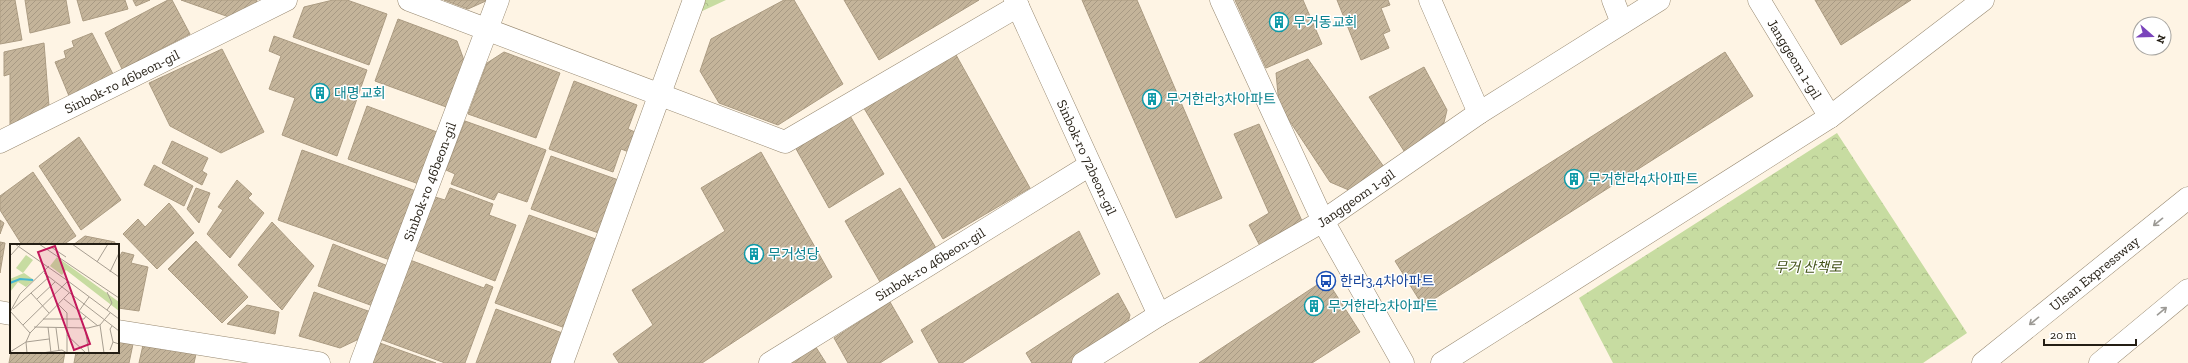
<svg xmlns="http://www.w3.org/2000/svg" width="2188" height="363" font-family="'Zilla Slab','Noto Sans KR',serif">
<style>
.park{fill:url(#park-crowns)}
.building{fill:url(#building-hatch);stroke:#ab9b82}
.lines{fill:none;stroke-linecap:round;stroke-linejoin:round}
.minor-casing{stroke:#978870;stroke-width:23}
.motorway-casing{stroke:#978870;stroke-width:23}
.minor{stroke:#fff;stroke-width:22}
.motorway{stroke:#fff;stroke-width:22}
.oneway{stroke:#9c9a95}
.labels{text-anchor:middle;stroke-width:3;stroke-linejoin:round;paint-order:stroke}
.culture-label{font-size:14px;fill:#0d838f;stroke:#fff;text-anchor:start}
.street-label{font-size:14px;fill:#241e14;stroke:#fff}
.park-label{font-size:14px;font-style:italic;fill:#425219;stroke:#fff}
.transit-label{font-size:14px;fill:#164399;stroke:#fff;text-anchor:start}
.inset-river{fill:none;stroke:#43b6d3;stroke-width:2}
.inset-road{fill:none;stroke:#a79e91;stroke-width:1}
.view{fill:#c2185b;fill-opacity:0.15;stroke:#c2185b;stroke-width:2}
.inset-edge{fill:none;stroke:#241e14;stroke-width:2}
</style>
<defs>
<pattern id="park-crowns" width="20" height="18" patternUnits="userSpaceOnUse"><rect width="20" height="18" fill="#c7dca1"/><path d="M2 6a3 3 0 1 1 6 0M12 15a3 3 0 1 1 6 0" fill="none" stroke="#abbc8a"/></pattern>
<pattern id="building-hatch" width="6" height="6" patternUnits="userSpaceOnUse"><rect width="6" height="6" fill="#c4b49a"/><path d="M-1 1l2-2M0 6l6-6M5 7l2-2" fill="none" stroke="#a89a84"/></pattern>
</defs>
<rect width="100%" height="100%" fill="#fef4e4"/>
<path class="park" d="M703,0H726L698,13Z
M1837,133L1967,333L1923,363H1613L1579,298Z"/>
<path class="building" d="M0,0H15L22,40L0,44Z
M25,0H66L70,23L30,33Z
M77,0H125L128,9L83,21Z
M133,0H150L136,6Z
M168,0H172L190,34L122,69L105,33Z
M181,0H257L254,8L229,17Z
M333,0H347L387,14L369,65L293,37L304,7Z
M444,0H488L468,9Z
M784,0H794L843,84L778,125L719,103L700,71L711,39Z
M844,0H979L879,60Z
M1082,0H1137L1222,198L1176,218Z
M1235,0H1303L1322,44L1266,68Z
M1337,0H1388L1390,5L1381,8L1390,31L1383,34L1389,48L1361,60Z
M1815,0H1911L1841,45Z
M398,19L457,41L465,63L449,108L375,81Z
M92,33L114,76L69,96L55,62L66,58L64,51L74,47L72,41Z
M274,36L367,70L337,156L282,135L295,98L269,89L281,56L269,51Z
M44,43L49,106L10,125V74L4,76V52Z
M222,49L264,132L221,153L170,126L149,83Z
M504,52L560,73L536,138L468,114L487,63Z
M1725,52L1753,96L1423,306L1395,261Z
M955,53L1030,188L943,239L862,105Z
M1308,59L1384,167L1351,191L1330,182L1279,105L1276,73Z
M1424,67L1447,110L1442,131L1406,154L1369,97Z
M574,81L637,105L628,129L635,132L629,152L621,149L613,172L549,149Z
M367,106L437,132L419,184L348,159Z
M849,114L884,174L829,208L795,147Z
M465,121L546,150L527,202L498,192L494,200L451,184L455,174L446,170Z
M1259,124L1302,221L1260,246L1249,225L1269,213L1234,134Z
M79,137L121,200L81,230L39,166Z
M172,141L208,158L202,171L207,174L202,185L162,163Z
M302,150L416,191L390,260L278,220Z
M761,152L832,277L702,363H619L613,354L653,325L632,290L725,231L701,188Z
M551,156L627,183L607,236L531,209Z
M154,165L193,186L184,206L144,185Z
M33,172L76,236L63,245H22L0,210V196Z
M237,180L252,194L248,198L264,213L230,258L207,234L223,210L218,207Z
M196,188L210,193L199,223L187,209Z
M450,188L493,204L489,215L516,225L495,281L415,250L435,197L445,200Z
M900,188L936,248L880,282L845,221Z
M169,203L194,233L157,269L123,234L138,219L145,227Z
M529,215L604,242L571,330L495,303Z
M0,220L4,223L0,234Z
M272,222L314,266L282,310L238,265Z
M1079,231L1100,274L962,363H939L921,330Z
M85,236L115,242L114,245H73Z
M196,241L248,297L222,323L168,269Z
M0,242L5,243L0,273Z
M333,244L388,266L373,306L318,286Z
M122,252L134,255L131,263L148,267L139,311L118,308V260Z
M410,260L484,288L486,284L493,287L465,363H445L380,339Z
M1326,279L1360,332L1312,363H1199Z
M314,292L371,312L361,338L340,348L299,336Z
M1118,293L1130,315L1127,327L1071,363H1032L1026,353Z
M890,302L913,342L880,363H848L834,338Z
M247,305L279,312L275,334L227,324Z
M496,309L568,335L557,363H476Z
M812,341L826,363H777Z
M118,342L133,344L129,363H74L76,352H118Z
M377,342L436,363H369Z
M143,345L196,354L194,363H139Z
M11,352H65L63,363H9Z"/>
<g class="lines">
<g class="minor-casing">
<g id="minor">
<path d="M409,0L785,142L1018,6"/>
<path id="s1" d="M1015,0L1159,315"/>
<path d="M1221,0L1323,221L1403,363"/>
<path d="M1430,0L1479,113"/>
<path d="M1613,0L1622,23"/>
<path id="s2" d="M1759,0L1830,117"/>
<path id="s3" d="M0,142L286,0"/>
<path d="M0,312L11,314"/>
<path d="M118,331L319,363"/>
<path id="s4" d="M361,363L498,0"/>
<path d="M562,363L694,0"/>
<path id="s5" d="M770,363L1090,165"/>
<path id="s6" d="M1083,363L1159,315L1323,221L1479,113L1659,0"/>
<path d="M1442,363L1830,117L1983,0"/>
</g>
</g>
<g class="motorway-casing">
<g id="motorway">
<path id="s7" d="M1983,363L2188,198"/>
<path d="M2100,363L2188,290"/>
</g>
</g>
<use href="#minor" class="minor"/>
<use href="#motorway" class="motorway"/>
</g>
<defs><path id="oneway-shaft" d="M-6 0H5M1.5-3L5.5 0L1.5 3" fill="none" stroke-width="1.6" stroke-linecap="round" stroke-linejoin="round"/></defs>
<g class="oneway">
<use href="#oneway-shaft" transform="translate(2158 222) rotate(141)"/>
<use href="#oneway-shaft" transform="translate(2162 311) rotate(-40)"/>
<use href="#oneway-shaft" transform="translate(2034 321) rotate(141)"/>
</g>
<defs>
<g id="building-ring" transform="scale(1)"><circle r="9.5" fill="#fff" stroke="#0f9aa8" stroke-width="1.5"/><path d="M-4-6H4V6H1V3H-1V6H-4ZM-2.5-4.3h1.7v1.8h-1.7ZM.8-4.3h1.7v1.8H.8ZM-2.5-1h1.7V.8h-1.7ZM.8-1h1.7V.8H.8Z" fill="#0f9aa8"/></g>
<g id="bus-ring" transform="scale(1)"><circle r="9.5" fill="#fff" stroke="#1a4fb4" stroke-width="1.5"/><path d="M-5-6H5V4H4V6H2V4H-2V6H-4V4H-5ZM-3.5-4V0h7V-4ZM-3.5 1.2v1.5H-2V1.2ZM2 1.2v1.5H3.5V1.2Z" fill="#1a4fb4"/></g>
</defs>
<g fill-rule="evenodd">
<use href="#building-ring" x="1279" y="22"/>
<use href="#building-ring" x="320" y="93"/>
<use href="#building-ring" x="1152" y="99"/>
<use href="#building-ring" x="1574" y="179"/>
<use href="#building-ring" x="754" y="254"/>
<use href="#bus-ring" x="1326" y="281"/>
<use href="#building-ring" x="1314" y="306"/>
</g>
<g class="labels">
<g class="culture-label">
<text x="1293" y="27">무거동교회</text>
<text x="334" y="98">대명교회</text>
<text x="1166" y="104">무거한라3차아파트</text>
<text x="1588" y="184">무거한라4차아파트</text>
<text x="768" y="259">무거성당</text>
<text x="1328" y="311">무거한라2차아파트</text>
</g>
<g class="street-label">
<text dy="5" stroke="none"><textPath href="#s2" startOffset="69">Janggeom 1-gil</textPath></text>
<text dy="5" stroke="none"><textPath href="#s3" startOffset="136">Sinbok-ro 46beon-gil</textPath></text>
<text dy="5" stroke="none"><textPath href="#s1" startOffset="173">Sinbok-ro 72beon-gil</textPath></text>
<text dy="5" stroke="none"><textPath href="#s4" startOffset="194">Sinbok-ro 46beon-gil</textPath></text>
<text dy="5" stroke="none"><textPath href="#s6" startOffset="319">Janggeom 1-gil</textPath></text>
<text dy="5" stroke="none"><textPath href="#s5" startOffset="188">Sinbok-ro 46beon-gil</textPath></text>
<text dy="5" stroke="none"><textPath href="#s7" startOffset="143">Ulsan Expressway</textPath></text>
</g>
<g class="park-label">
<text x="1808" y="272">무거 산책로</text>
</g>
<g class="transit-label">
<text x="1340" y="286">한라3,4차아파트</text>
</g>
</g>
<g transform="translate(10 244)">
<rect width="109" height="109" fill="#fef4e4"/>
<path d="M47,13L109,58V67L56,26L52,31L40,22ZM14,29L24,36L16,43L8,38L0,48V35Z" fill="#c7dca1"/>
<path d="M16,11L23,16L13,29L6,24Z" fill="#c7dca1"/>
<path class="inset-river" d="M0,39L10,35L23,36"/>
<path class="inset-road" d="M5,0L58,37M29,0L109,54M62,0L109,33M41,3L56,13M0,12L11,0M87,18L98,0M100,28L109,9M34,29L109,87M97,48L102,59L97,66M21,49L39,69M27,55L45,38M54,55L88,82M48,60L57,69V109M3,65L39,33M0,67L20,89L16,98L17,109M69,67L79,53M0,68L10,50L39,22M33,75H74L76,72M13,81L58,37L109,75M90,81L94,109M90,81L100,69M102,82L100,85L103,98M24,83L78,84L90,81M38,83L41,109M46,84L49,107M75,84L79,109M20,89L59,49M57,91L76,109M100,106L103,98L109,100M0,108L16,98L39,95M32,109L52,106L57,109"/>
<path class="view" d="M45,2L80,100L64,106L28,8Z"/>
<rect width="109" height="109" class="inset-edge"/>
</g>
<g transform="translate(2152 36) rotate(110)"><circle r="19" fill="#ffffff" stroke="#a7a5a1"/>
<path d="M0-3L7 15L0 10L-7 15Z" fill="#7a44bb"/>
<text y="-6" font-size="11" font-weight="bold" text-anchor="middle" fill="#241e14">N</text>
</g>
<path d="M2044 339v6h92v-6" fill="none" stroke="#241e14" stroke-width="2"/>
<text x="2050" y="339" font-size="12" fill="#241e14" stroke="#ffffff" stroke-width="3" paint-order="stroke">20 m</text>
</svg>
